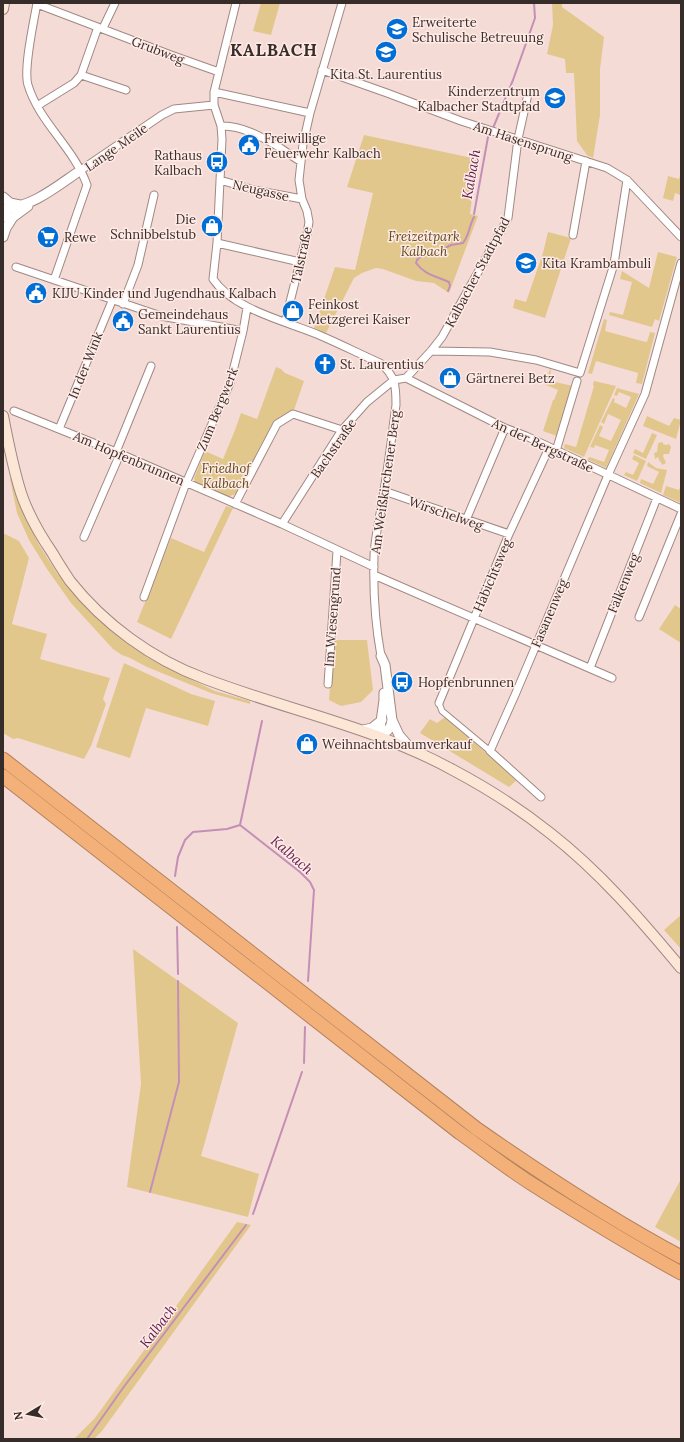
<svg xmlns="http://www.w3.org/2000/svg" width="684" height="1442" font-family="Lora,serif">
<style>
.green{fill:#e2c78d}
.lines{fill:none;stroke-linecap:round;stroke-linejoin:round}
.stream{stroke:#c48fb6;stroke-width:2}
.pedestrian-casing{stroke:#a08883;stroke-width:7}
.minor-casing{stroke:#a08883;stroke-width:9}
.tertiary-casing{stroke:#a08883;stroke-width:11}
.secondary-casing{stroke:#a08883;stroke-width:12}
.motorway-casing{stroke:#b2825d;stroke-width:15}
.pedestrian{stroke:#fff;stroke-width:5}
.minor{stroke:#fff;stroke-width:7}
.tertiary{stroke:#fff;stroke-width:9}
.secondary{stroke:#fce7d7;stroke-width:10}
.motorway{stroke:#f4b079;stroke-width:13}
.labels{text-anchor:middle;stroke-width:3;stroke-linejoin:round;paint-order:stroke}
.poi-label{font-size:13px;fill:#362c2a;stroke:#ffeae5;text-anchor:start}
.street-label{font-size:13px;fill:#362c2a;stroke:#ffeae5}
.park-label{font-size:13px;font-style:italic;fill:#5e4b1e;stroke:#ffeae5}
.water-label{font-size:14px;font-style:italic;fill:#602053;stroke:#ffeae5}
.district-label{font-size:17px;font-weight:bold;letter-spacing:1px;fill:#362c2a;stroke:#ffeae5}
</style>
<rect width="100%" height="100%" fill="#f5dbd6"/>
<path class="green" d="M261,3H280L271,35L253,31Z
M552,3H562V7L604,37L600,69V115L593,158L587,155L577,141L574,73H566L565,59L547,54L553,25Z
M364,135L477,159L470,214L478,216L449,293L434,283L416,281L383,269L376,268L362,273L354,278L326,333L314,328L335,267L355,270L373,193L347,187Z
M681,173L680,195L675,193L673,201L663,198L668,176L679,179Z
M548,232L571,238L545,318L513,308L515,299L526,302L543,253Z
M658,252L677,257L659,321L655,319L652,327L609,315L610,312L623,315L632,282L620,279L622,271L649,288Z
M604,319L607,320L605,331L642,341L647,342L650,332L655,333L642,384L636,383L638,373L596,361L592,374L588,373Z
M276,367L281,369L285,373L304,381L294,410L275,422L236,494L227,497L195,482L194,478L205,451L223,459L235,430L241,413L257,419Z
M550,369L551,370L549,383L554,384L555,382L573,386L557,436L543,431L553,400H554L558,390L544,384Z
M594,381L616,386L584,457L564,448L565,444L576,447L594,386L593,385Z
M617,388L639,394L606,468L587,459L590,457L604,462L609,450L595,445L594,448L590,447L600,425L603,427L599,436L611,441L621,420L608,414L604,424L601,422L613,398L615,399L614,402L626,408L631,397L619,392L617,396L614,395Z
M647,416L669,426L674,418L681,420L676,439L643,426Z
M652,433L657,435L646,459L633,453L635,449L643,453Z
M663,442V444L666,445L669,444L671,447L669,454H664L663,456L666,463L662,465L661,462H660L658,457L655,459L654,453L657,452L658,443Z
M634,455L646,461L637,481L624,475L626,472L633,475L639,463L632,459Z
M648,462L656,468L667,470L661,493L640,483L641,479L653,484L659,472L647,466Z
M12,477L22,509L39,545L57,573L83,603L112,632L133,647L192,680L215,691L250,701V704L211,693L147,667L130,658L122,655L113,649L71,603L47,569L29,540L17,513L10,479Z
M681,484V503L663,495L666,486L679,490Z
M226,506L233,508L171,639L137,622L171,538L204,552Z
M3,533L19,541L29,558L12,624L47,634L40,659L110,678L103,699L106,704L91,746L84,759L18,738L13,739L3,733Z
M675,605L681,609V643L659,629Z
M334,640H367L373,690L361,702L341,706L329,700Z
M124,663L191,694L215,701L208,726L146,708L130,758L96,747Z
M445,717L517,780L509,787L420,733L430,719L437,723Z
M681,915V949L664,930Z
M133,949L238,1023L201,1156L259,1174L248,1217L127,1187L141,1084Z
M681,1179V1242L655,1227Z
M237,1222L251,1225L102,1431L94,1439H74L95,1418Z"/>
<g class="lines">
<path class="stream" d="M493,128L513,80L535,18L534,3
M474,214L488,137
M448,291L450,286L449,282C436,276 425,275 416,263L417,260L420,257L438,252L451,245L463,243C469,236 469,226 474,217
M262,721L240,825L300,872L310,882L314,890L308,981
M175,876L178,857L185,840L193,832L227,829L240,825
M177,927L178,974
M304,1063L305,1027
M150,1192L179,1082L178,981
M253,1214L302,1072
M87,1439L123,1388L246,1225"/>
<g class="pedestrian-casing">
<path id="pedestrian" d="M439,703L442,711L490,751"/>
</g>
<g class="minor-casing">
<path id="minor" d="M37,3C34,21 23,69 28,85C39,122 74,148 87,185L54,280
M236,3L214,92V105L221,126L222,139L217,243L213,279C234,310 286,321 319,335C340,344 360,354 380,363C396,376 396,387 396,405C392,434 389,462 384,490C381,512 375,534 374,556C373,590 375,623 381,656
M37,4L171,55L219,72
M103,28L115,3
M322,70L387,93L461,121L607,168L627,180L681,237
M81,75L98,27
M214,92L310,113
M37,106L74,83L81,75L126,90
M221,126C241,125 262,137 279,147C286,152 293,157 300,161
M81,170L162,115L174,109L214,105
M220,180L254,190L302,199
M573,235L586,161
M217,243L300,262
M16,267L161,316L243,331
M123,304L138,265L154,195
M285,322L307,234L309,222L307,211L302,199L299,180L303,144L310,113L342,3
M431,351L490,352L536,360L580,373L614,264L627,180
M406,378L505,428L526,436L681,509
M14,411L116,452L282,524L374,567
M59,429L112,301
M556,451L577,381
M116,452L151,366
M384,491L509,534
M235,504L277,424L293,414L342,430
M466,520L505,428
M282,524L342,430L367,402L394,380L406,378L431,351L442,337L508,218L518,139L528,94
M84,537L120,454
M374,575L612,678
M144,597L186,483L230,383L243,331L247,308
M639,617L681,514
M590,668L657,498
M328,684L337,551
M439,703L509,534L549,448
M541,797L490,751L515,695L608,475L645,394L681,263"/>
</g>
<g class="tertiary-casing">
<path id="tertiary" d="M3,197L10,203L20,205
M3,209C33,207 57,186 81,170
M3,217H13L28,206
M3,237L6,228L13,217
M392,720L399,735L412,750
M363,730L372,728L382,720
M379,736C387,732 391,729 392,720L385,665L381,656
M379,736L384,700V693"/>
</g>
<g class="secondary-casing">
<path id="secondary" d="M3,9L4,3
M3,416C8,442 13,468 21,493C28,514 40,535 53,554C58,563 64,572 70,581C104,624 152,659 203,678C286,710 375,727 453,770C487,788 520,809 550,833C600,872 641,920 681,968"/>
</g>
<g class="motorway-casing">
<path id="motorway" d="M3,759L477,1129C543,1175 610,1219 681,1257
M3,776L460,1133C484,1150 507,1168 532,1184C581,1215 630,1245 681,1273"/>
</g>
<use href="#pedestrian" class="pedestrian"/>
<use href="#minor" class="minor"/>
<use href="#tertiary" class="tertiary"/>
<use href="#secondary" class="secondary"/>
<use href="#motorway" class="motorway"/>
</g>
<defs>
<g id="school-disc" transform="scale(1.15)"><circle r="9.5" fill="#006ed5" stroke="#ffeae5"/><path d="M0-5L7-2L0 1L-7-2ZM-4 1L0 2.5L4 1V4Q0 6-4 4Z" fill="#fff"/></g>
<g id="civic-disc" transform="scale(1.15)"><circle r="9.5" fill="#006ed5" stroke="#ffeae5"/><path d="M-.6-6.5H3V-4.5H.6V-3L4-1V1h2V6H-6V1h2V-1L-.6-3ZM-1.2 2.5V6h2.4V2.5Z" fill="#fff"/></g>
<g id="bus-disc" transform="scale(1.15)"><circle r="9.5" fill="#006ed5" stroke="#ffeae5"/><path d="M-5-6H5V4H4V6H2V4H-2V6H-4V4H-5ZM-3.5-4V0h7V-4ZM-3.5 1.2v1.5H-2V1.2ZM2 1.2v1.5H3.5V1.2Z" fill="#fff"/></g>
<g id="shop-disc" transform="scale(1.15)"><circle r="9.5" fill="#006ed5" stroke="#ffeae5"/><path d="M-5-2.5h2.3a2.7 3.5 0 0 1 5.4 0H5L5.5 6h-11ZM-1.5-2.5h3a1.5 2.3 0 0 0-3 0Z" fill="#fff"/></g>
<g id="supermarket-disc" transform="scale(1.15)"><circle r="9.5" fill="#006ed5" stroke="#ffeae5"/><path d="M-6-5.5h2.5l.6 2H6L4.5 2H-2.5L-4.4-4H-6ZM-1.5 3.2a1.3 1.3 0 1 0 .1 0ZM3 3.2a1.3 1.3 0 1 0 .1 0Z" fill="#fff"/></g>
<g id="church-disc" transform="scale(1.15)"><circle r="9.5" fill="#006ed5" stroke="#ffeae5"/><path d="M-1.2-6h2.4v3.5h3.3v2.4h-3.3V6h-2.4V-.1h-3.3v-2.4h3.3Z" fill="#fff"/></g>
</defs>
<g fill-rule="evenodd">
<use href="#school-disc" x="397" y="29"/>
<use href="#school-disc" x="386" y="52"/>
<use href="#school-disc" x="555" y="98"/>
<use href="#civic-disc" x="249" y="145"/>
<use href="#bus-disc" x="217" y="162"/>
<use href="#shop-disc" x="212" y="226"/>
<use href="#supermarket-disc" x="48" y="237"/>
<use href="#school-disc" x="526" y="263"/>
<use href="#civic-disc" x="36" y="293"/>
<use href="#shop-disc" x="293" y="311"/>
<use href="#civic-disc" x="123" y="321"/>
<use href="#church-disc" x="325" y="364"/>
<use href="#shop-disc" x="450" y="378"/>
<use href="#bus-disc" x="402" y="682"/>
<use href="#shop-disc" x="307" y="744"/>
</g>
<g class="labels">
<g class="poi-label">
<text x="412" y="27">Erweiterte<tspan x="412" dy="15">Schulische Betreuung</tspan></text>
<text x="386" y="79" text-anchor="middle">Kita St. Laurentius</text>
<text x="540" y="96" text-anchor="end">Kinderzentrum<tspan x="540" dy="15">Kalbacher Stadtpfad</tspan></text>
<text x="264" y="143">Freiwillige<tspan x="264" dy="15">Feuerwehr Kalbach</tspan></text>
<text x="202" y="160" text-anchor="end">Rathaus<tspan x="202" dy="15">Kalbach</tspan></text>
<text x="196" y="224" text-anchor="end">Die<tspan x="196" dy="15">Schnibbelstub</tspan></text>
<text x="64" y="242">Rewe</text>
<text x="542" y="268">Kita Krambambuli</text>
<text x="52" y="298">KIJU Kinder und Jugendhaus Kalbach</text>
<text x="308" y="309">Feinkost<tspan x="308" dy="15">Metzgerei Kaiser</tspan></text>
<text x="138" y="319">Gemeindehaus<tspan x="138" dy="15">Sankt Laurentius</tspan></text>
<text x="340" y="369">St. Laurentius</text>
<text x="466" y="383">Gärtnerei Betz</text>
<text x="418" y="687">Hopfenbrunnen</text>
<text x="322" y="749">Weihnachtsbaumverkauf</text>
</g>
<g class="street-label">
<text transform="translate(158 50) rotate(21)" y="5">Grubweg</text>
<text transform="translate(523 141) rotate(18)" y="5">Am Hasensprung</text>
<text transform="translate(116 147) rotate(-35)" y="5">Lange Meile</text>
<text transform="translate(261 190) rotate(13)" y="5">Neugasse</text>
<text transform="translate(301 255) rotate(-78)" y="5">Talstraße</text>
<text transform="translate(477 272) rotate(-62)" y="5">Kalbacher Stadtpfad</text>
<text transform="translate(85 365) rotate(-68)" y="5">In der Wink</text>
<text transform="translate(217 409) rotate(-68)" y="5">Zum Bergwerk</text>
<text transform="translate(543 445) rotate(25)" y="5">An der Bergstraße</text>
<text transform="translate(333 448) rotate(-55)" y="5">Bachstraße</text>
<text transform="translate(129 458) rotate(23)" y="5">Am Hopfenbrunnen</text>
<text transform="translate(385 482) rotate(-82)" y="5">Am Weißkirchener Berg</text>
<text transform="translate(446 513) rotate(19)" y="5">Wirschelweg</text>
<text transform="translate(492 575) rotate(-67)" y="5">Habichtsweg</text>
<text transform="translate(623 583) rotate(-68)" y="5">Falkenweg</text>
<text transform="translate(549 613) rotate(-67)" y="5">Fasanenweg</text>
<text transform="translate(332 617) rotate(-86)" y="5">Im Wiesengrund</text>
</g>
<g class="park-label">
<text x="424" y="241">Freizeitpark<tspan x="424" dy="15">Kalbach</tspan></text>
<text x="226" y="473">Friedhof<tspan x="226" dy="15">Kalbach</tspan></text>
</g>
<g class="water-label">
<text transform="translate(471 174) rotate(-80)" y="5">Kalbach</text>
<text transform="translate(292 855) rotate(41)" y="5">Kalbach</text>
<text transform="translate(158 1326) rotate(-53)" y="5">Kalbach</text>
</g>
<g class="district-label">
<text x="274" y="56">KALBACH</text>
</g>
</g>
<rect width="684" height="1442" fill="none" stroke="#362c2a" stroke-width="8"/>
<g transform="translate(28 1414) rotate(260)" stroke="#ffeae5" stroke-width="3" paint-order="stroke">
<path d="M0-3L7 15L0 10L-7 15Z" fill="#362c2a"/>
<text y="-6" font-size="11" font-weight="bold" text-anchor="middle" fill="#362c2a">N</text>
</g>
</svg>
